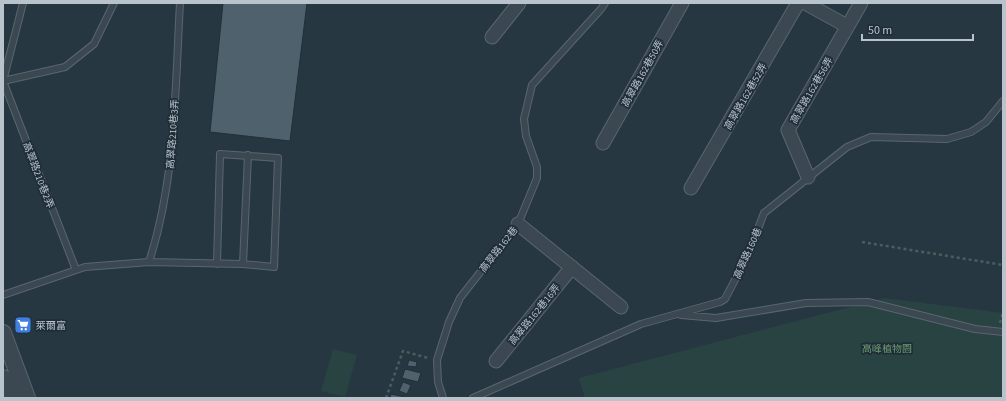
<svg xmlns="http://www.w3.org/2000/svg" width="1006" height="401" font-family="'Source Sans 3','Noto Sans TC',sans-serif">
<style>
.green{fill:#284342}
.building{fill:#4f616d;stroke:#212f39}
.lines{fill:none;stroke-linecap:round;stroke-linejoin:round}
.service-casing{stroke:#59666f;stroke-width:8}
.minor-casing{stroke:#59666f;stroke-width:15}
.tertiary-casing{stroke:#59666f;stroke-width:18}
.path{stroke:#475f5d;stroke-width:2.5;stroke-dasharray:3 3;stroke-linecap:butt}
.service{stroke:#3b4852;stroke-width:6}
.minor{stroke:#3b4852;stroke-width:13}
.tertiary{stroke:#3b4852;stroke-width:16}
.labels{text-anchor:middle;stroke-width:3.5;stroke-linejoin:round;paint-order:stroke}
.street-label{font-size:10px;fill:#b8c3cc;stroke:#1f2d37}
.poi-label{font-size:10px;fill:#b8c3cc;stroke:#1f2d37;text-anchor:start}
.park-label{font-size:10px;fill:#6f9d71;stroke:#1f2d37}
</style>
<rect width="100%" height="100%" fill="#263742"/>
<path class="green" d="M884,298L1003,313V398H585L579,378Z
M333,349L357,355L345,397L321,391Z"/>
<path class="building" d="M223,3H307L290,141L210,132Z
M409,360L417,362L416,367L407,366Z
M405,369L421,373L418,382L402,378Z
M403,382L411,385L407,394L399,391Z
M391,394L409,398H390Z"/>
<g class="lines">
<g class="service-casing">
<path id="service" d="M23,3L3,81L76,270
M3,81L65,67L94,44L114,3
M149,262C176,179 175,90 180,3
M243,264L248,155
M3,295L85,267L149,262L243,264L274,267L278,158L220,154L217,264
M681,315L716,318L806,303L868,302L975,329L1003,332
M443,398L438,382L437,360L449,322L460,298L518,224L537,178V167L526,136L524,119L532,85L601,9L605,3
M473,398L641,324L720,302L725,299L749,253L764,213L847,147L871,137L947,139L971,132L986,122L1003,101"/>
</g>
<g class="minor-casing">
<path id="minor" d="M805,3L847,26
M492,37L519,3
M603,143L682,3
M808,177L788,130L861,3
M691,188L798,3
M518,224L621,307
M496,361L572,267"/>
</g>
<g class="tertiary-casing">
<path id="tertiary" d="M3,333L27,398
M3,378L10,398"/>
</g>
<path class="path" d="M862,242L1003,265
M1000,323L1003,312
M386,398L403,351L428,358"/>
<use href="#service" class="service"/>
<use href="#minor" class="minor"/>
<use href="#tertiary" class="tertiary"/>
</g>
<defs>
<g id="supermarket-square" transform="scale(0.9)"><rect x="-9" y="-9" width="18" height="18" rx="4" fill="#3f7fe0" stroke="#1f2d37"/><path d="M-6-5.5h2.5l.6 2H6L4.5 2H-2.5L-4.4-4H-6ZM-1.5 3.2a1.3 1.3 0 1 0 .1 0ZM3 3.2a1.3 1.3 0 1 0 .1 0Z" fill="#fff"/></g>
</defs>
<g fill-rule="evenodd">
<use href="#supermarket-square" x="23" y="325"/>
</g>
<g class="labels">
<g class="street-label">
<text transform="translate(642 73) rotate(-61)" y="4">高翠路162巷50弄</text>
<text transform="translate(811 90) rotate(-60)" y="4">高翠路162巷56弄</text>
<text transform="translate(745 96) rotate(-60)" y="4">高翠路162巷52弄</text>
<text transform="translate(172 134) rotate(-86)" y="4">高翠路210巷3弄</text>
<text transform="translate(39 175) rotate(69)" y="4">高翠路210巷2弄</text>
<text transform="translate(498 249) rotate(-52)" y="4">高翠路162巷</text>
<text transform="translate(747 253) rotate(-66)" y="4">高翠路160巷</text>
<text transform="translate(534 314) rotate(-51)" y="4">高翠路162巷16弄</text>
</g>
<g class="poi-label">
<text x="36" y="329">萊爾富</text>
</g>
<g class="park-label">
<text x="887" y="352">高峰植物園</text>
</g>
</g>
<rect width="1006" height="401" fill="none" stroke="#b8c3cc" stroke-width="8"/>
<path d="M862 34v6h111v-6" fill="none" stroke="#b8c3cc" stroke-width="2"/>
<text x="868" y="34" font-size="12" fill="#b8c3cc" stroke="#1f2d37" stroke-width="3" paint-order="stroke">50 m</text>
</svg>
